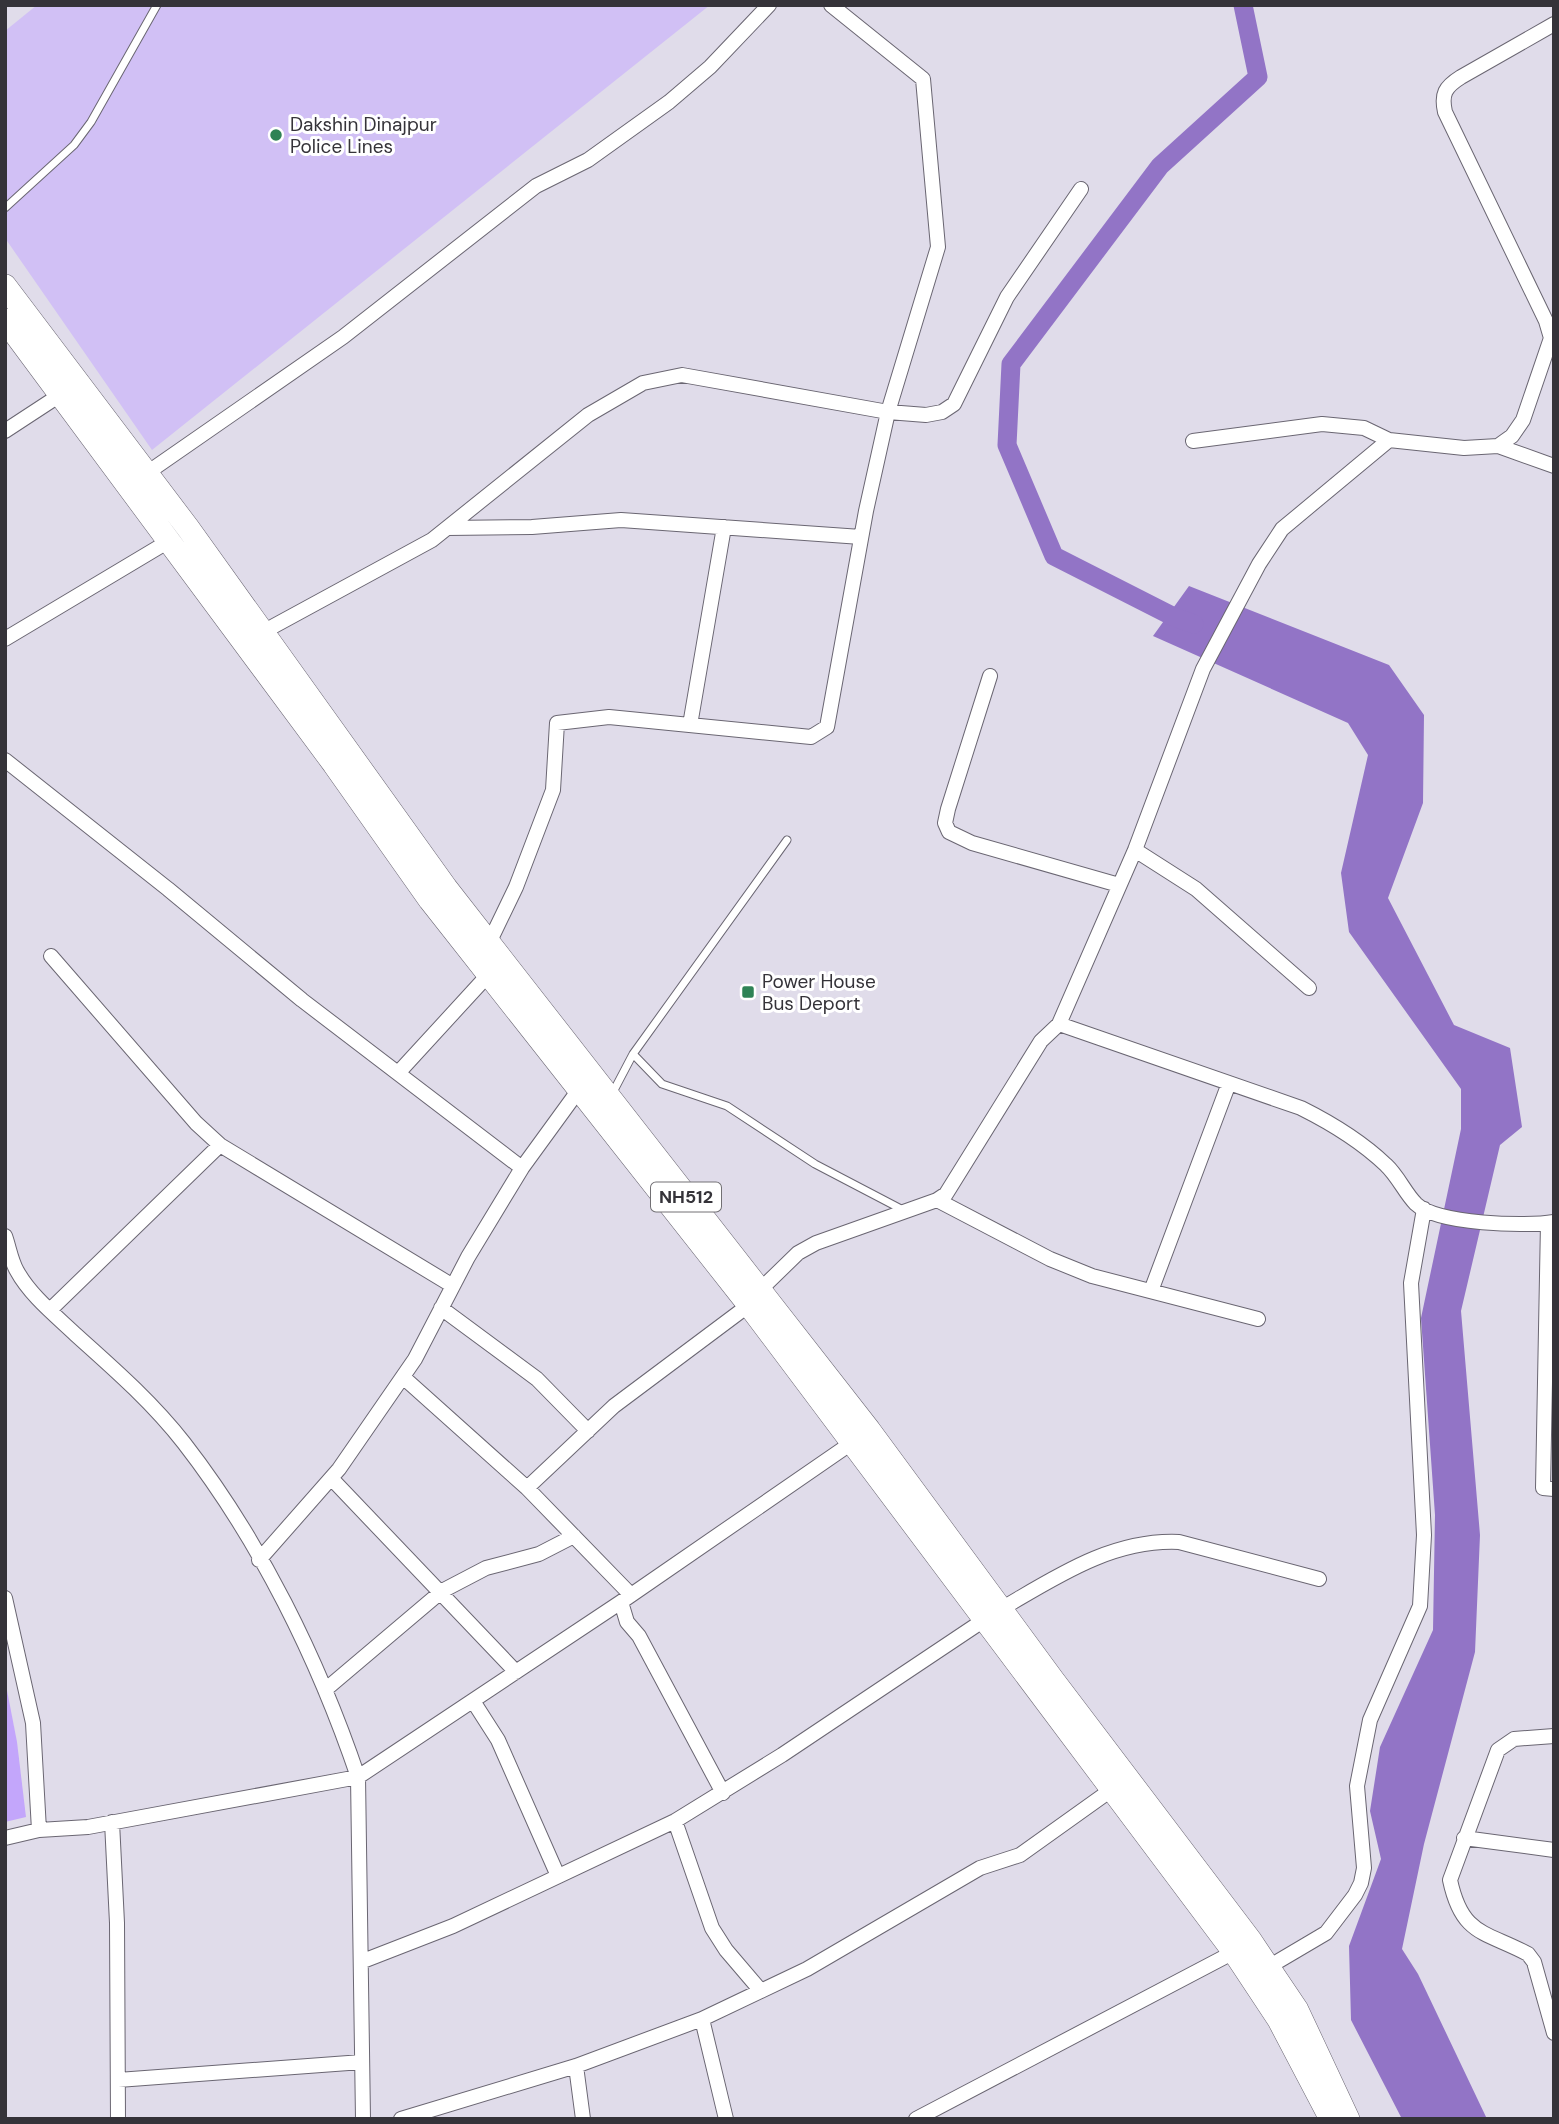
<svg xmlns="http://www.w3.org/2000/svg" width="1559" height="2124" font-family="'DM Sans',sans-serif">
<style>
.green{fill:#c3a6fb}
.water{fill:#9274c6}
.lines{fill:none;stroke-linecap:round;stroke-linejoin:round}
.canal{stroke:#9274c6;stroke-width:19}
.building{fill:#d1c0f5}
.service-casing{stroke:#6a6672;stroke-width:9}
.minor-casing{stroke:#6a6672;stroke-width:16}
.trunk-casing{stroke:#6a6672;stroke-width:24}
.service{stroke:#fff;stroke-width:7}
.minor{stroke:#fff;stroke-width:14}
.trunk{stroke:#fff;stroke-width:23}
.poi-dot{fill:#2e8255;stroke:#fff;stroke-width:2.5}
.labels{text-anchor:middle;stroke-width:6;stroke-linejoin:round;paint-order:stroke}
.shield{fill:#fff;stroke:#727074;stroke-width:2}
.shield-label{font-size:18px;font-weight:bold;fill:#353339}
.poi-label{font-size:19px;fill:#353339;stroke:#fff;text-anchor:start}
</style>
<rect width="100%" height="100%" fill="#e0dcea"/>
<path class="green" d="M5,1680L17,1742L26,1817L5,1822Z"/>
<path class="water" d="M1189,586L1389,665L1424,715L1423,803L1388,898L1454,1025L1510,1048L1522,1127L1500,1145L1461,1311L1480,1535L1475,1652L1424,1844L1402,1949L1418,1974L1487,2119H1402L1351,2020L1349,1946L1381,1859L1370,1811L1380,1747L1433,1630L1435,1515L1421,1318L1461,1129V1089L1349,932L1341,873L1368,755L1348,723L1153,636Z"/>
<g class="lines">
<path class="canal" d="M1194,624L1174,617L1054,556L1007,445L1011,364L1160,166L1258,77L1243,5"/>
</g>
<path class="building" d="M37,5H710L152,450L5,238V31Z"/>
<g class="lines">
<g class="service-casing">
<path id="service" d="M5,208L74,145L91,122L157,5
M633,1054L662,1084L727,1106L815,1164L903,1210
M612,1094L633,1054L787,840"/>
</g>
<g class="minor-casing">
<path id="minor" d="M5,431L60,395
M1193,441L1322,424L1364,428L1389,440L1464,448L1498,446L1512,436L1523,420L1551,338L1546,321L1445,112C1441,94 1445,87 1461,77L1554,24
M1498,446L1554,466
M147,473L343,337L536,186L588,160L669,102L710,67L769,5
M447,528L532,527L621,520L861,537
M261,633L432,540L588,415L643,383L682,375L888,412L926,415L942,412L954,404L1007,297L1081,189
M5,639L169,541
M990,676L948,809L945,823L949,832L972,843L1119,885
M690,725L724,527
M5,760L168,889L302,1000L522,1168
M1135,850L1196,889L1309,988
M483,946L489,943L516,887L553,790L557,723L609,717L811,737L827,727L866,511L888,412L938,247L923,79L831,5
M51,956L196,1123L220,1145L453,1286
M1059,1024L1301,1108C1331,1123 1362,1142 1386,1165C1398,1176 1405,1193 1416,1204C1437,1224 1526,1227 1554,1222
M399,1072L488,975
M937,1200L1050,1259L1092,1276L1258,1319
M1548,1223L1543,1488L1554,1489
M5,1236C9,1247 11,1261 17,1271C30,1295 55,1315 75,1334C113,1368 152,1402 184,1443C260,1541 318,1659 358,1777L363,2119
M761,1289L798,1253L816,1243L937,1200L946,1194L1041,1041L1059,1024L1135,850L1203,669L1259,564L1282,529L1389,440
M1151,1291L1229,1083
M441,1308L537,1379L588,1431
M50,1310L220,1145
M403,1377L527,1488L631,1595
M331,1478L516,1672
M527,1488L614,1406L749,1305
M259,1560L339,1469L415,1359L468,1257L522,1168L578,1091
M5,1598L33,1723L39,1830
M621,1602L627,1622L639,1636L723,1793
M1001,1609C1056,1577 1112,1539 1179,1542L1319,1579
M325,1690L442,1591L486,1568L539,1554L574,1536
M473,1701L498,1740L558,1876
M1554,1736L1514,1739L1498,1750L1450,1880C1462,1936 1485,1931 1528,1954L1534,1962L1554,2033
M675,1821L712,1928L726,1950L761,1991
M112,1822L117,1923L118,2119
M5,1838L39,1830L88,1827L358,1777L621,1602L853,1442
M1464,1838L1554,1850
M363,1961L453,1926L675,1821L782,1755L984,1620
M1270,1966L1326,1933L1355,1895L1361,1883L1364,1868L1357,1786L1370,1720L1420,1606L1424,1535L1411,1283L1424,1209
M702,2019L726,2119
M576,2066L583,2119
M118,2080L362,2062
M401,2119L576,2066L702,2019L807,1969L980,1868L1020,1855L1111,1790
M916,2119L1234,1952"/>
</g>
<g class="trunk-casing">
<path id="trunk" d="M5,286L188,528L446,888L869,1430L1053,1680L1250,1940L1297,2010L1348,2119
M5,320L334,764L430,900L749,1305L1234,1952L1279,2020L1331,2119"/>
</g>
<use href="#service" class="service"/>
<use href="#minor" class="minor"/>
<use href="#trunk" class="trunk"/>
</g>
<g class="poi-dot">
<circle cx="276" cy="135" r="7"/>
<rect x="741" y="985" width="14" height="14" rx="3.5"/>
</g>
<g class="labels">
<rect class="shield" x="651" y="1182.5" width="70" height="29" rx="5"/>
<g class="shield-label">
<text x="686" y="1203">NH512</text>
</g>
<g class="poi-label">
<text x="290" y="131">Dakshin Dinajpur<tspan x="290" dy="22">Police Lines</tspan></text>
<text x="762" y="988">Power House<tspan x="762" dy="22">Bus Deport</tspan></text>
</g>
</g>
<rect width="1559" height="2124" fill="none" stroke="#353339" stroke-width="14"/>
</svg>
